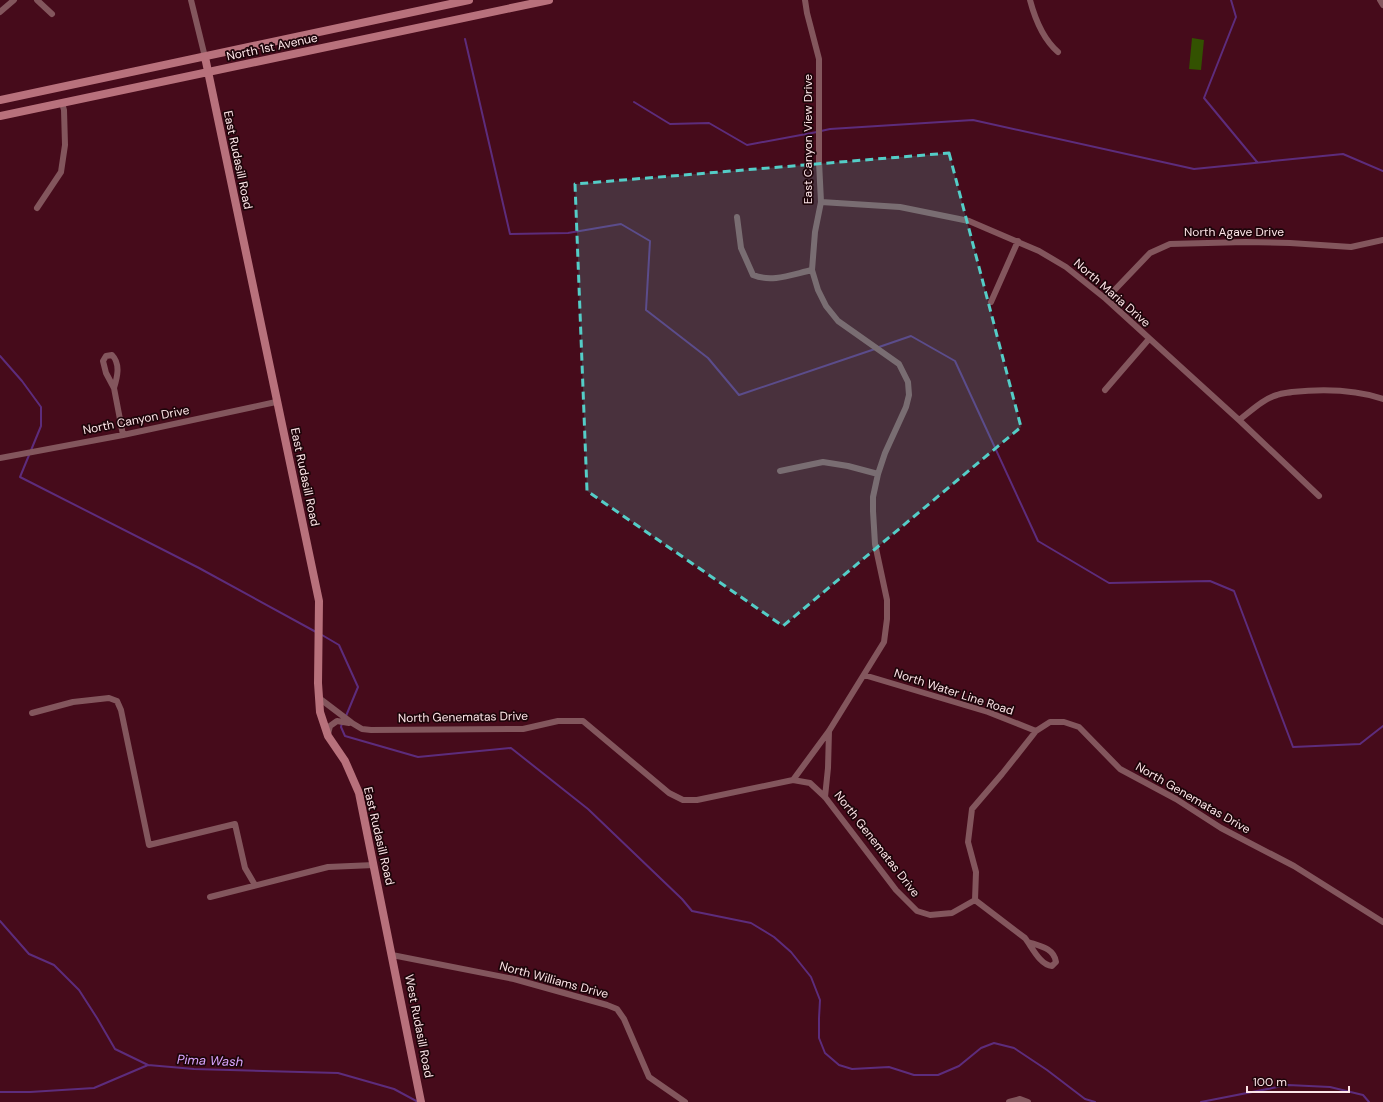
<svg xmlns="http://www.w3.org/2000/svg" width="1383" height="1102" font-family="'DM Sans',sans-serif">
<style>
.green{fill:#335201}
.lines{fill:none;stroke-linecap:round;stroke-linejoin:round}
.stream{stroke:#5d2c7c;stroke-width:2}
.street{stroke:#83565d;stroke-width:6}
.secondary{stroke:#b8717c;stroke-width:8}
.marked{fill:#54cdc7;fill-opacity:0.2;stroke:#54cdc7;stroke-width:3;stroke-dasharray:8 5;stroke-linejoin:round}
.labels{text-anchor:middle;stroke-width:3.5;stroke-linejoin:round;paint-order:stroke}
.street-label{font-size:12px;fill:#fde5e8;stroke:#1e050a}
.water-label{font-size:13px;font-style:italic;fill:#d9a6fe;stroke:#1e050a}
</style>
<rect width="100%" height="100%" fill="#460b1b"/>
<path class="green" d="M1192,38L1204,40L1201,70L1189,69Z"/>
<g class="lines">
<path class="stream" d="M1231,0L1236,17L1204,98L1257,162
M465,39L510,234L568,233L621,224L650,241L646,310L708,358L739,395L875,349
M634,102L670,124L709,123L747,145L817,132
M821,131L830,129L973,120L1194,169L1343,154L1383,171
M879,347L911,336L955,361L1038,541L1109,583L1210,581L1234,591L1293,747L1360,744L1383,726
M0,356L22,381L41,407V426L20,477L199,568L316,632
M322,635L339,645L358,687L346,716
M342,723L341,727L345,736L418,757L511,748L588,809L682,899L692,911L751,923L774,937L791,952L811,977L820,1000L819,1018V1038L825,1053L839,1065L852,1069L889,1067L914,1075H938L959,1066L981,1048L994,1043L1014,1048L1047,1070L1085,1099L1095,1102
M0,921L29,954L54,965L79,990L97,1018L115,1049L148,1065
M0,1092H30L94,1088L148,1065L194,1069L338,1073L394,1089L418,1102
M1201,1102L1288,1085L1330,1087L1363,1095L1369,1102"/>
<path class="street" d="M37,0L52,14
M191,0L205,57
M1030,0C1035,19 1043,39 1058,52
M1380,0L1383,5
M0,12L14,0
M821,202L900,207L969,221L1039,251L1066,267L1106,299L1239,420L1319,496
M37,208L61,172L65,145L64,110L62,103
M737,217L741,248L753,275C772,283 793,274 812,270
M1106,299L1150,253L1170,244L1245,242L1290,243L1351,247L1383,240
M991,302L1018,241
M114,388C117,378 121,364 112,355L106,356L103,361L106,373L114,388L123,435
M1105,390L1149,339
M1239,420C1251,411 1263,399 1277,395C1282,393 1287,393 1292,392C1322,389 1354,389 1383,399
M0,458L123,435L276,402
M780,471L823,462L848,466L878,474
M864,675L988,712L1036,731
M319,698L352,723L362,729L371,730L523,729L558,721H583L669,793L683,800H697L793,780L810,783L825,797L896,890L917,911L930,915L952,913L975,900L976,872L968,842L972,809L1002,774L1036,731L1050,722H1064L1079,727L1120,769L1176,799L1221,828L1294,866L1383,922
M32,713L73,702L109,698L117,701L121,710L149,845L235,824L245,868L255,885
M328,734L330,726L337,721L349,723
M793,780L829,731L884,642L887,619V600L875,544L873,511V497L878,474L885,453L906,407L909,395L908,382L899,364L838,321L826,306L818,290L812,270L815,232L821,202L819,162V59L807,13L805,0
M825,797L828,768L829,731
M210,897L328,867L374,865
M975,900L1025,938C1032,947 1040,965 1052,966L1056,962C1054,948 1040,946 1028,942
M392,955L514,979L607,1005L617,1009L624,1019L649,1077L685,1102
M1009,1102L1020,1099L1028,1102"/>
<path class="secondary" d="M205,57L319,601L318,683L320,712L328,736L345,761L359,793L421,1102
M0,100L469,0
M0,116L549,0"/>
</g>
<path class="marked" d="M949,153L1021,427L783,626L587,491L575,184Z"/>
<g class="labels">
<g class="street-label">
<text transform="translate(272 47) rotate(-12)" y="4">North 1st Avenue</text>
<text transform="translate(808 139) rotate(-90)" y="4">East Canyon View Drive</text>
<text transform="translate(238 160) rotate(78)" y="4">East Rudasill Road</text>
<text x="1234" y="236">North Agave Drive</text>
<text transform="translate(1112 293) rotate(41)" y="4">North Maria Drive</text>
<text transform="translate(136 420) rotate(-11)" y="4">North Canyon Drive</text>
<text transform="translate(305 477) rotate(78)" y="4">East Rudasill Road</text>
<text transform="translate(954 692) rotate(18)" y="4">North Water Line Road</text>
<text transform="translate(463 717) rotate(-1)" y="4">North Genematas Drive</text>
<text transform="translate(1193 798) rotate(30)" y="4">North Genematas Drive</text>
<text transform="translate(379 836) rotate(77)" y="4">East Rudasill Road</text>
<text transform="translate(877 844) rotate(52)" y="4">North Genematas Drive</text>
<text transform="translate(554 980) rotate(15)" y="4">North Williams Drive</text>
<text transform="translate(419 1026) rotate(79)" y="4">West Rudasill Road</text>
</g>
<g class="water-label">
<text transform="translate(210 1060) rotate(2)" y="5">Pima Wash</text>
</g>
</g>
<path d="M1247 1086v6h102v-6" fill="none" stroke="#fde5e8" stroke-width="2"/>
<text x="1253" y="1086" font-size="12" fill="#fde5e8" stroke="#1e050a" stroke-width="3" paint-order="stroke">100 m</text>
</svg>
